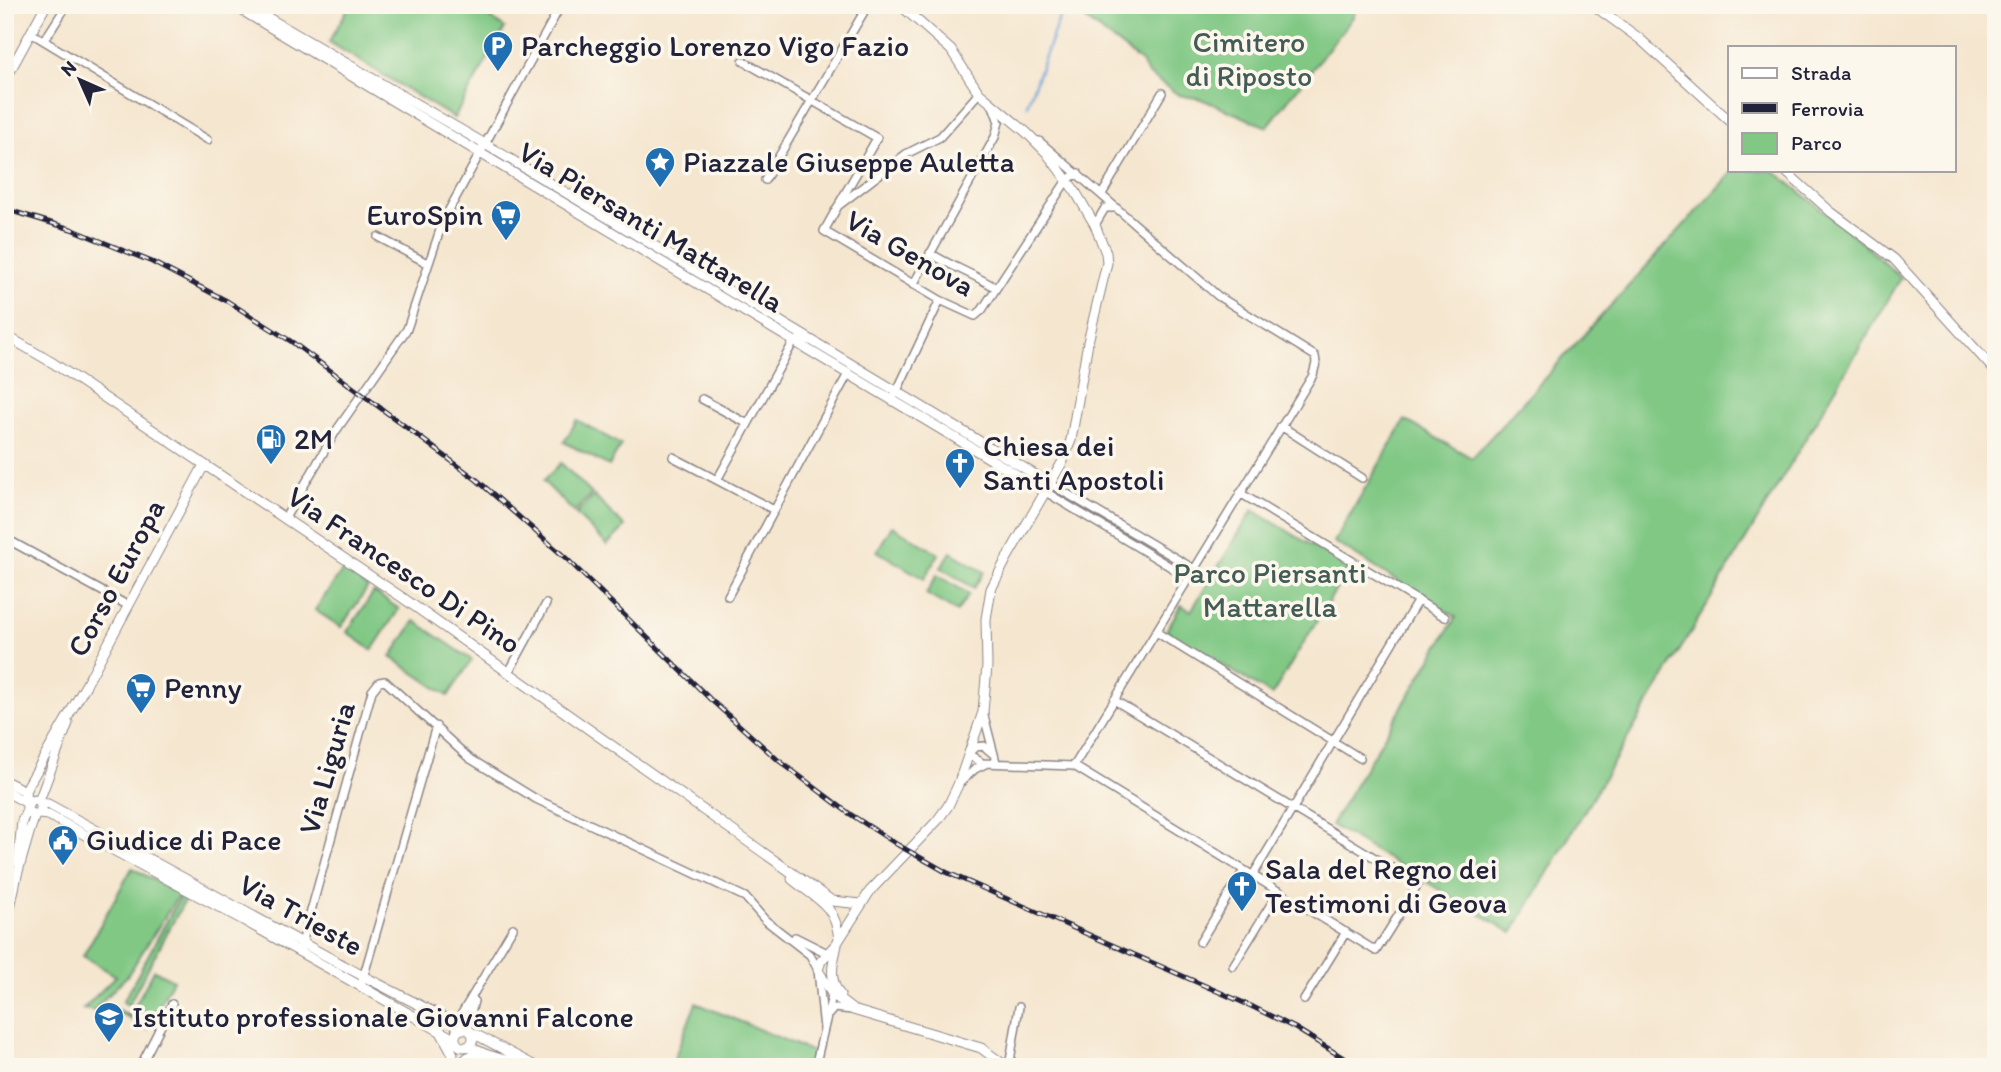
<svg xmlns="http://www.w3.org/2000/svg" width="2001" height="1072" font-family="Itim,sans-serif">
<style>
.green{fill:#80c884;stroke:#517560;stroke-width:2}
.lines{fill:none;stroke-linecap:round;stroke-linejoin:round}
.stream{stroke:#689dd4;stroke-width:2.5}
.minor-casing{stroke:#8c8485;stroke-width:10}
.tertiary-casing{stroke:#8c8485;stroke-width:11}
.minor{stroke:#fff;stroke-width:7}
.tertiary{stroke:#fff;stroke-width:9}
.rail-casing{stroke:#22223b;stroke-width:5}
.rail{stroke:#fbf7ec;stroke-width:2.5;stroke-dasharray:8;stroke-linecap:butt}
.labels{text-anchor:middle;stroke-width:7;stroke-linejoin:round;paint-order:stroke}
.park-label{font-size:30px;fill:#435c55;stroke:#fbf7ec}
.poi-label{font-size:30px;fill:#22223b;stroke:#fbf7ec;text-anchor:start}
.street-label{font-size:30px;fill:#22223b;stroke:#fbf7ec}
</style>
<rect width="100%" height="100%" fill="#fbf7ec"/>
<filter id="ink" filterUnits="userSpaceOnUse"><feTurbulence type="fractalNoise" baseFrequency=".0143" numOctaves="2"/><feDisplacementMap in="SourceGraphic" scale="14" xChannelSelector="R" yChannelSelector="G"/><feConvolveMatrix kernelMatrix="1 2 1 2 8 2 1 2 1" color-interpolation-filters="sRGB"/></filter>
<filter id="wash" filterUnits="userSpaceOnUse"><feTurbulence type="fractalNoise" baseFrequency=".00686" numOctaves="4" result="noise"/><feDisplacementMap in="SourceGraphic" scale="28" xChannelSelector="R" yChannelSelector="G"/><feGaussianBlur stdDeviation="1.57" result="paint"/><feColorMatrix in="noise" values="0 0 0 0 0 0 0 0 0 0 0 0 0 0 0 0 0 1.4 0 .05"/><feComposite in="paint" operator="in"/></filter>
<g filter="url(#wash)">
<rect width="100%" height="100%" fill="#f5e6cf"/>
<path class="green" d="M350,5H471L505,28L454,118L329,42Z
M1088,5H1358L1353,17L1267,127L1201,99L1179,95L1148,74L1141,62L1084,18Z
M1734,170H1773L1855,236L1901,278L1512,933L1331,825L1456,617L1334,542L1405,420L1472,458Z
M577,420L621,445L609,466L564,442Z
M561,463L592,494L574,512L543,481Z
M594,496L625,527L607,545L576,514Z
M1253,510L1349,568L1272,695L1166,631L1181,605L1191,611Z
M892,526L939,554L924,579L877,551Z
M951,552L984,572L974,588L941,568Z
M343,570L368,587L341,627L315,610Z
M937,575L969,594L957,612L926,594Z
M374,592L399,609L372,650L347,632Z
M415,621L472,660L448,696L391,657Z
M132,868L179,894L127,976L97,1006L121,1011L149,1026L147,1029L124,1015L83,1009L116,976L83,956Z
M180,897L185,900L128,1005L123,1002Z
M154,970L173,980L152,1019L133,1009Z
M696,1003L813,1052L810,1067H671Z"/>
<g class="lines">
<path class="stream" d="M1027,105L1064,5"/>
</g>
</g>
<g filter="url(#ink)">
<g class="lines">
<g class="minor-casing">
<path id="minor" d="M31,33L208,140
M44,41L67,5
M743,61L877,138L840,202
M979,93L940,137L906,154L838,206L824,231L940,300L975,316L982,310L1067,180L1078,173
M1039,141L1218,296L1315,356L1316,363L1313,375L1074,766
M765,180L868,5
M1102,194L1162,93
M1095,225L1105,208H1115
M378,237L427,263
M930,253C952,267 974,274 996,288
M913,285L995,137L999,122L993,106
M895,395L940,300
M702,399L748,424
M1281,426L1362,478
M673,457L774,510
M717,480L794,341L801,339L809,341
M1049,483L1194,569
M1044,491L1189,578
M1240,493L1445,617
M285,518L336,431L407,329L443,221L561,5
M5,538L127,605
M728,596L849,372
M1156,632L1360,758
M509,672L546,604
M983,712L996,762
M971,751L975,747L984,746L992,753
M970,755L982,763L1074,766L1376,951L1418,884L1114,700
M961,782L975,769L985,764
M1253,875L1418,600
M795,937L831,955
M1200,942L1244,870
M301,947L372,691L379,682L385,681L469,758L536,799L745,897L765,920L810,955L818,970L824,1029
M1233,966L1279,891
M361,985L436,726
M1304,1000L1346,932
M829,1014L834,1008L852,1010
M469,1031V1020L474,1001
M456,1033V1025L462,1013L513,928
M140,1067L172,1004
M815,1067L833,991
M1009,1067L1019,1007"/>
</g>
<g class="tertiary-casing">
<path id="tertiary" d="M233,5L1044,491
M246,5L485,144L1049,483
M900,5L951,50L979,93L1026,132L1046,152L1075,191L1095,225L1106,253L1107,263L1088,342L1071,440L1063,461L1007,558L991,589L986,619L987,666L983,712L958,785L948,806L937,821L870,891L837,943L821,961L818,970L832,994L853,1010L981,1048L1007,1067
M1593,5L1640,39L1730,121
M5,80L46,5
M1784,170L1831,212L1894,259L1996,372
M5,335L53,363L403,598L832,901L861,904
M5,781L25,791
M5,791L25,802
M39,801L68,723
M40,803L48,804L363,976L466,1029
M27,808L25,791L86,685L204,465
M38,814L48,815L243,920L454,1039
M18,863L22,821L27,810
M792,879C817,900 835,903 839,939
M5,931L17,875L30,830L35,815L42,810L40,803L34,800L30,801L27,808L28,812L35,815
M837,945C833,962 828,979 840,995
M455 1038a9 9 0 1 1 18 0a9 9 0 1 1-18 0Z
M441,1032L453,1054L451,1067
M471,1032L537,1067
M468,1046L485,1054L527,1067
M457,1067L468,1057L482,1054"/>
</g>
<use href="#minor" class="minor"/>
<use href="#tertiary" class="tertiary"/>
<g class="rail-casing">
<path id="rail" d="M5,209L71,229L152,262L227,301L292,342L477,480L567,559L710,699L778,760L850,814L898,845L946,872L1251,1006L1295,1028L1358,1067"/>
</g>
<use href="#rail" class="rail"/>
</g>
</g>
<defs>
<g id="parking-pin" transform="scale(1.575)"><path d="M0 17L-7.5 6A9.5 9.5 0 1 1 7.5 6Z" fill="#1f6fb2" stroke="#fbf7ec"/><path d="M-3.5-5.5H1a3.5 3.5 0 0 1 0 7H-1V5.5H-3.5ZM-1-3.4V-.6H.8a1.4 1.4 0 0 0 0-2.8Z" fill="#fff"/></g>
<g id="sight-pin" transform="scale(1.575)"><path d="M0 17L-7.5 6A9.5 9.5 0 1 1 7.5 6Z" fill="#1f6fb2" stroke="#fbf7ec"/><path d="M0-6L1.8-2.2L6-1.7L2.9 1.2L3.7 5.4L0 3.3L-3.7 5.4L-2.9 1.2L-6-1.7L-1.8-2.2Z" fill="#fff"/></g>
<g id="supermarket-pin" transform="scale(1.575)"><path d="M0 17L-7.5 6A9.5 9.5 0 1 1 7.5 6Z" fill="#1f6fb2" stroke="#fbf7ec"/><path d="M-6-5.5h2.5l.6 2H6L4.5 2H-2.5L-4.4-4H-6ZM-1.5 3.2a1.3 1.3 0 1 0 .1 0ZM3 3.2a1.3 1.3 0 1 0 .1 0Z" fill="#fff"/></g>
<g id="fuel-pin" transform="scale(1.575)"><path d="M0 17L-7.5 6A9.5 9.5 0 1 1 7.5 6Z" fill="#1f6fb2" stroke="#fbf7ec"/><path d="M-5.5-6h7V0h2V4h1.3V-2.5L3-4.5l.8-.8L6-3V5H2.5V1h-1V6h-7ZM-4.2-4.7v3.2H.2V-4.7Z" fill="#fff"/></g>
<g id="church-pin" transform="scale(1.575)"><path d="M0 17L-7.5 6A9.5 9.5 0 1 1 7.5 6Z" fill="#1f6fb2" stroke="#fbf7ec"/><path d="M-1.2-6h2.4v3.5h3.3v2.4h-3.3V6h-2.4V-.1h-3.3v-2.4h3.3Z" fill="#fff"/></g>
<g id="civic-pin" transform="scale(1.575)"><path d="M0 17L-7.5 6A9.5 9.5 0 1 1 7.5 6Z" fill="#1f6fb2" stroke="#fbf7ec"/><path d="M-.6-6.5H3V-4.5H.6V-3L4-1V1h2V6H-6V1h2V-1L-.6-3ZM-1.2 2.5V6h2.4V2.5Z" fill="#fff"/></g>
<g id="school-pin" transform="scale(1.575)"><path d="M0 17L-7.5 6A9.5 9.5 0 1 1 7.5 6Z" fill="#1f6fb2" stroke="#fbf7ec"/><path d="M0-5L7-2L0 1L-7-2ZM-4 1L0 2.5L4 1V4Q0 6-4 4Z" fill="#fff"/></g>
</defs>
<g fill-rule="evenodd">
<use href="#parking-pin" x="498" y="46"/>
<use href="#sight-pin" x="660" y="162"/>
<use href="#supermarket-pin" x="506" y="215"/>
<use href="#fuel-pin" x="271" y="439"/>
<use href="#church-pin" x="960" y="463"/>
<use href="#supermarket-pin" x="141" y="688"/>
<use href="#civic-pin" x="63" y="840"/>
<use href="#church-pin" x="1242" y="886"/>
<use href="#school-pin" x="109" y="1017"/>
</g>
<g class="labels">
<g class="park-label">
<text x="1249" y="52">Cimitero<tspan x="1249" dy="34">di Riposto</tspan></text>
<text x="1270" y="583">Parco Piersanti<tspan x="1270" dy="34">Mattarella</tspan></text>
</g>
<g class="poi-label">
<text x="521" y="56">Parcheggio Lorenzo Vigo Fazio</text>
<text x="683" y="172">Piazzale Giuseppe Auletta</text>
<text x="483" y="225" text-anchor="end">EuroSpin</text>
<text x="294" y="449">2M</text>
<text x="983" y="456">Chiesa dei<tspan x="983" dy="34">Santi Apostoli</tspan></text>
<text x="164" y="698">Penny</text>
<text x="86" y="850">Giudice di Pace</text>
<text x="1265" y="879">Sala del Regno dei<tspan x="1265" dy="34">Testimoni di Geova</tspan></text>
<text x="132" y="1027">Istituto professionale Giovanni Falcone</text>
</g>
<g class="street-label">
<text transform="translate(651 227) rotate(31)" y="10">Via Piersanti Mattarella</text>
<text transform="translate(910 253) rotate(30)" y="10">Via Genova</text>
<text transform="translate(404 570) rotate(34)" y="10">Via Francesco Di Pino</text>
<text transform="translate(116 578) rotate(-62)" y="10">Corso Europa</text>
<text transform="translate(327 768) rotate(-74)" y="10">Via Liguria</text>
<text transform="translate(301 915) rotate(29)" y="10">Via Trieste</text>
</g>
</g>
<rect width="2001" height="1072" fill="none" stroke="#fbf7ec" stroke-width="28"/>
<rect x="1728" y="46" width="228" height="126" fill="#fbf7ec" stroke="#a4a2a5" stroke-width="2"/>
<rect x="1742" y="68" width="35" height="10" fill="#ffffff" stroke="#a4a2a5" stroke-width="2"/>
<text x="1791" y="80" font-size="21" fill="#22223b">Strada</text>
<rect x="1742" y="103" width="35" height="10" fill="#22223b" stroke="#a4a2a5" stroke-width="2"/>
<text x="1791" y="116" font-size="21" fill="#22223b">Ferrovia</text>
<rect x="1742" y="133" width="35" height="21" fill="#80c884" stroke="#a4a2a5" stroke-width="2"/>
<text x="1791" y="150" font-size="21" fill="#22223b">Parco</text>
<g transform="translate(80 80) rotate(315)" stroke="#fbf7ec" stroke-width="5" paint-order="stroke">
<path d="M0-5L12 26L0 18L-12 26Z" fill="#22223b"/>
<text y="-10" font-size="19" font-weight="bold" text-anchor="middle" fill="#22223b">N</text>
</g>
</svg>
